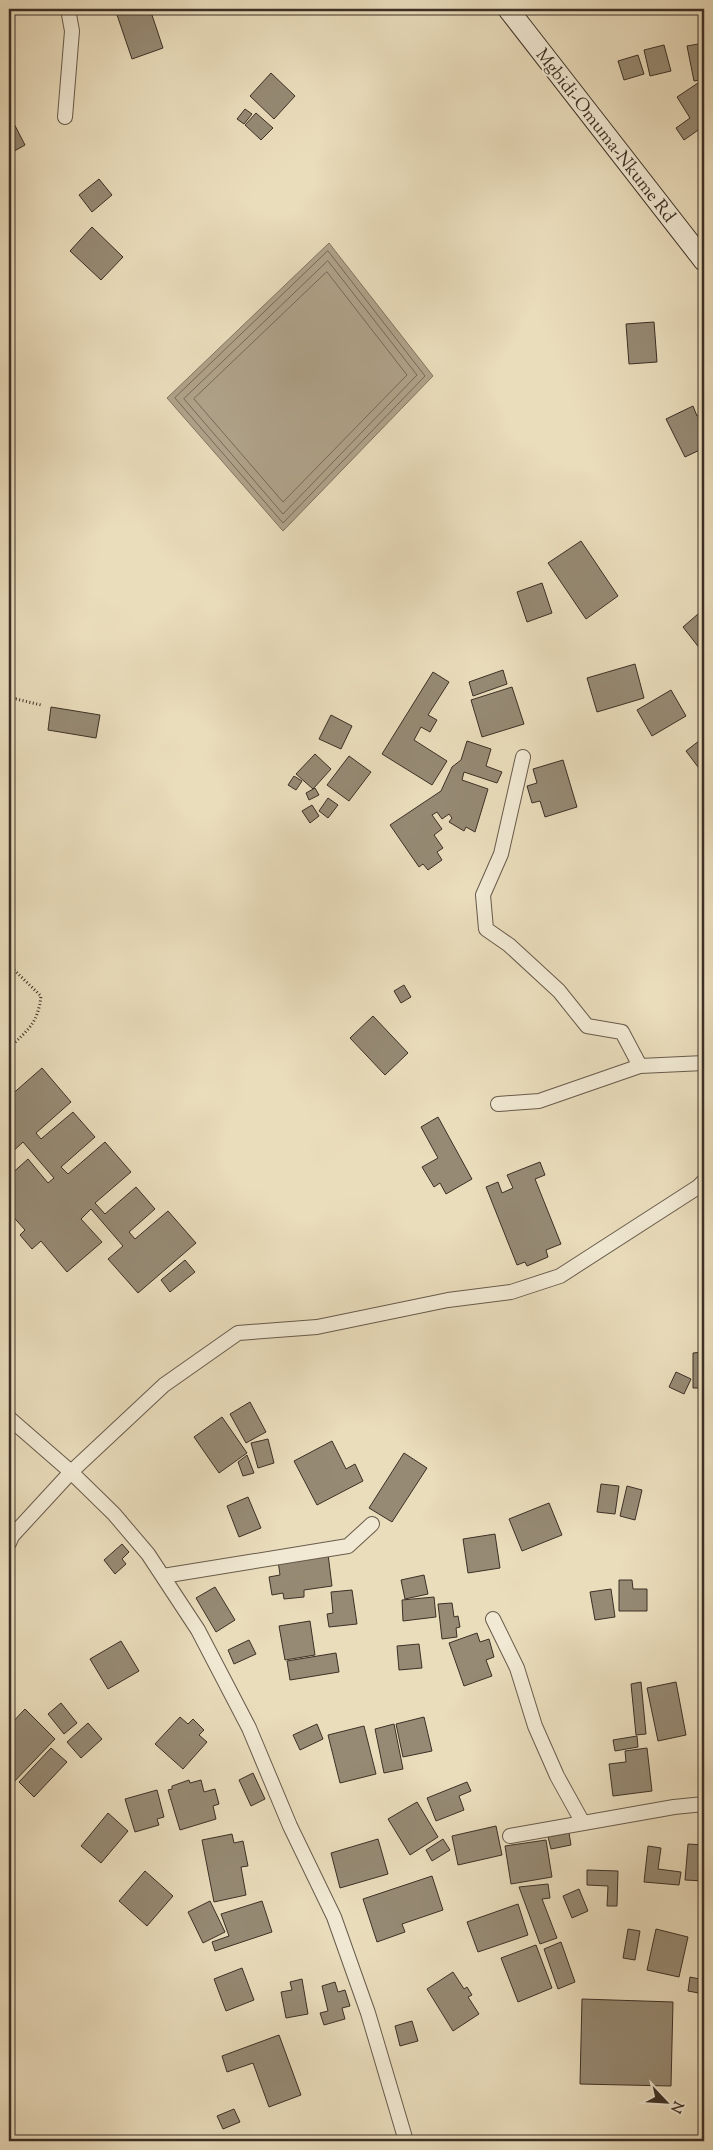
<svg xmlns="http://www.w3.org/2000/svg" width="713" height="2150" font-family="'Sorts Mill Goudy',serif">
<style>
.water{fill:#afa289;stroke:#817461}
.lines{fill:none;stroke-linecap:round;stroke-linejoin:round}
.shore{stroke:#766958;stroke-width:1}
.building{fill:#968a74;stroke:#3c3026}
.street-casing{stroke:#685b4c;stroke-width:16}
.secondary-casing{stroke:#3c3026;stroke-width:22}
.path{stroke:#3c3026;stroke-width:3;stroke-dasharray:1 2.5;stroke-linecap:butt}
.street{stroke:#f1e9d3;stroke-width:14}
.secondary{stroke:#f1e9d3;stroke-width:20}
.labels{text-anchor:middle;stroke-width:4;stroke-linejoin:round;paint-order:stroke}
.street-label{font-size:18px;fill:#3c3026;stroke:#f1e9d3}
</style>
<rect width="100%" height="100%" fill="#eaddbc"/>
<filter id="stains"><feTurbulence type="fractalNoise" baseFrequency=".004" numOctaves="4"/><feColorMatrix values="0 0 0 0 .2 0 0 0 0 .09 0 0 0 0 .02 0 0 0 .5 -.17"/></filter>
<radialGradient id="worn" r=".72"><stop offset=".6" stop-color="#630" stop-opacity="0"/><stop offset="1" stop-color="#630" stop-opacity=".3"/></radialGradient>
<path class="water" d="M329,243L433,376L283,531L167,398Z"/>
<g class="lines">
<path class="shore" d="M328,251L425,376L283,523L175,398Z
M328,261L417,375L283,514L184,399Z
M327,272L407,375L283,502L194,399Z"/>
</g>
<path class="building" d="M115,9H150L163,48L132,59Z
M704,43V79L694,81L687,46Z
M664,45L671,71L650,76L644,50Z
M638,55L644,74L624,80L618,61Z
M271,73L295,96L274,119L250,96Z
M698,83L704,92V126L684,140L676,128L690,118L677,97Z
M245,109L252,114L244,124L237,119Z
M256,113L273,128L261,140L245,125Z
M9,114L25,145L9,154Z
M99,179L112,195L92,212L79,195Z
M92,227L123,257L101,280L70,251Z
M654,322L657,362L629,364L626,324Z
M693,406L697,416L702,414L704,420V448L685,457L666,419Z
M581,541L618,596L586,619L548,563Z
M542,583L552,613L527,622L517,592Z
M698,614L704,622V654L683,627Z
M635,664L644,698L597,712L587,678Z
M503,670L507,684L473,696L469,682Z
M433,672L449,682L428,715L437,720L430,732L421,727L414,740L447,761L432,785L382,754Z
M512,687L524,724L482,737L471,700Z
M671,690L686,716L652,736L637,710Z
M51,707L100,715L96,738L48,730Z
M331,715L352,726L341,749L319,739Z
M704,737V775L686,751Z
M467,741L491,749L486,766L502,772L497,783L464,772L462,780L488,789L475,832L466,827L464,831L449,822L452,818L449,814L442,819L437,812L432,815L442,829L434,835L443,848L437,852L442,860L428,870L423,864L419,867L390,825L441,791L452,767L461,760Z
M315,754L331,769L313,789L296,774Z
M349,756L371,772L349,801L327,785Z
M563,760L577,807L545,817L540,801L532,803L527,786L537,783L533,769Z
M294,776L302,781L296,790L288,785Z
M315,788L319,795L309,800L306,793Z
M328,798L338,805L328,818L319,811Z
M312,805L319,816L310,823L302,811Z
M404,985L411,997L401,1003L394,991Z
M373,1016L408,1053L385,1075L350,1038Z
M42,1068L71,1102L36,1133L41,1139L73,1112L95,1137L61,1167L68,1174L105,1142L131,1172L95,1203L105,1214L136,1187L155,1209L129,1232L135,1239L168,1211L196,1243L138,1293L108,1259L123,1246L91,1209L81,1219L102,1242L67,1272L41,1241L32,1249L20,1235L25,1230L9,1212V1176L28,1159L48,1183L54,1178L23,1142L9,1155V1097Z
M438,1117L472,1179L446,1194L440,1183L434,1187L422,1167L438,1158L421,1127Z
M540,1162L545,1175L535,1179L561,1244L546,1250L548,1257L527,1266L525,1262L517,1265L486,1187L498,1182L502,1193L513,1188L507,1175Z
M185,1260L195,1272L170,1292L161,1280Z
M704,1352V1388H693V1353Z
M676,1372L691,1379L684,1394L669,1387Z
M250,1402L266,1432L246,1443L230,1414Z
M222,1417L247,1453L219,1473L194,1437Z
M268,1439L274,1463L258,1468L251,1443Z
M332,1441L346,1469L355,1464L363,1481L317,1505L294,1461Z
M404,1453L427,1468L392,1522L369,1508Z
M247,1455L254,1473L243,1476L238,1462Z
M601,1484L619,1486L615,1514L597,1512Z
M627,1486L642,1490L635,1520L620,1516Z
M248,1497L261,1528L239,1537L227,1506Z
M549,1503L562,1535L522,1551L509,1519Z
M495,1534L500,1568L468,1573L463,1539Z
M122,1544L129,1552L122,1559L126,1564L115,1574L104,1560Z
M328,1554L332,1586L304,1590V1597L284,1599L283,1593L272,1595L269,1577L280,1575L278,1561Z
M424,1575L428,1594L405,1599L401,1580Z
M619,1580H632L633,1589H647V1611H619Z
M215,1587L235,1620L216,1632L196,1598Z
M611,1589L615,1617L595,1620L590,1592Z
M352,1590L357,1624L329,1627L327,1614L333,1613L331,1592Z
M434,1597L436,1617L403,1621L402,1600Z
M452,1603L454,1617L458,1616L460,1627L456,1628L457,1637L442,1639L438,1604Z
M310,1621L315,1655L285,1660L279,1626Z
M477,1633L480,1642L489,1639L494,1657L486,1660L492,1676L464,1686L449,1643Z
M249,1640L256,1654L234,1664L228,1650Z
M121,1641L139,1671L108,1689L90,1659Z
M419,1644L422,1668L399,1670L397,1646Z
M336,1653L339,1672L290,1680L287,1661Z
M641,1682L646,1734L636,1735L631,1684Z
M676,1682L686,1735L658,1741L647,1688Z
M61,1703L77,1723L64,1734L48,1714Z
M25,1709L55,1739L9,1787V1726Z
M180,1717L188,1724L193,1719L204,1730L199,1735L207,1742L183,1769L155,1744Z
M424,1717L432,1751L403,1757L396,1724Z
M88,1723L102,1739L81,1758L67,1742Z
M317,1724L323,1739L300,1750L293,1735Z
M394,1724L403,1769L384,1773L375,1729Z
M364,1726L376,1774L340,1783L328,1735Z
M637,1736L638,1747L615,1751L613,1740Z
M51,1748L67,1762L34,1797L19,1782Z
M647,1748L652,1791L613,1796L609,1764L626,1762L625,1751Z
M253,1773L265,1799L251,1806L239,1780Z
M189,1780L190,1783L201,1780L204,1792L215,1789L219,1804L213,1806L216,1819L180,1830L168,1790L172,1789V1786Z
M467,1782L471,1791L459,1796L464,1810L436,1821L427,1798Z
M157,1790L164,1817L157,1819L159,1825L135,1832L125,1799Z
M417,1802L438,1837L410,1855L388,1819Z
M108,1813L128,1831L101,1863L81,1846Z
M496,1826L502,1855L458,1865L452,1836Z
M569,1833L571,1845L551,1849L548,1837Z
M232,1834L234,1843L243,1841L248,1866L241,1867L246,1895L214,1902L202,1840Z
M378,1839L388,1874L340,1888L331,1853Z
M443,1839L450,1850L432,1861L426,1850Z
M546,1840L552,1877L511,1884L505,1846Z
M688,1844L704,1845V1881L685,1880Z
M648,1846L661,1848L658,1869L681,1872L679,1885L644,1882Z
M587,1870L618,1871L617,1906H607L608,1886L587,1885Z
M145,1871L173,1896L147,1926L119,1901Z
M432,1876L443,1910L402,1924L405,1932L377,1942L363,1899Z
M548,1884L550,1898L542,1899L557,1938L540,1944L519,1887Z
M579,1889L588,1911L572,1918L563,1896Z
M210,1901L225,1932L203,1943L188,1912Z
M262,1901L272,1932L215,1951L212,1942L229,1936L221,1914Z
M518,1904L528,1935L478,1952L467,1922Z
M628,1929L640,1931L635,1960L623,1958Z
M656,1929L688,1937L679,1977L647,1970Z
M561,1942L575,1982L558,1989L544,1949Z
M536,1945L552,1988L518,2002L501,1958Z
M242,1968L254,2000L226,2011L214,1979Z
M453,1972L464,1989L467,1987L472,1995L468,1997L479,2014L453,2031L427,1989Z
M690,1977L704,1980V1994L688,1991Z
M302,1979L308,2014L286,2018L281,1992L292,1990L290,1982Z
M335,1982L338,1992L345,1990L350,2006L342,2008L345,2019L324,2025L320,2013L328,2011L322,1986Z
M582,1999L673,2002L671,2086L580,2084Z
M412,2021L418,2041L400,2046L395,2026Z
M279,2035L301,2095L269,2107L253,2063L227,2072L222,2056Z
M234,2109L240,2122L223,2129L217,2116Z"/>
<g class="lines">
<g class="street-casing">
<path id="street" d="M65,117L72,31L68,9
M523,757L501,854L483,895L486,929L509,945L559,991L587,1026L622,1032L640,1066
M498,1104L539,1101L640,1066L704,1063
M9,1418L71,1472L114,1514L148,1554L198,1630L249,1728L290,1826L334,1917L368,2013L406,2141
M9,1543L12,1536L71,1472L164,1385L238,1333L317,1327L448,1300L511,1292L560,1276L698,1187L704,1181
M163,1576L348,1546L372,1524
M493,1619L517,1668L535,1726L557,1776L583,1823
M510,1836L674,1807L704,1804"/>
</g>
<g class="secondary-casing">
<path id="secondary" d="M508,9L704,261"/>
</g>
<path class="path" d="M9,701L16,699L41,705
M9,965L41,996C38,1023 28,1030 9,1048"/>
<use href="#street" class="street"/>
<use href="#secondary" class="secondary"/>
</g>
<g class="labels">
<g class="street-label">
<text transform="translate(606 135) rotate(52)" y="6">Mgbidi-Omuma-Nkume Rd</text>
</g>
</g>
<rect width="713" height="2150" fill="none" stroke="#eaddbc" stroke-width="30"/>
<rect x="10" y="10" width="693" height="2130" fill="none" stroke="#3c3026" stroke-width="2.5"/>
<rect x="15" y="15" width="683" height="2120" fill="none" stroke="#3c3026"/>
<g transform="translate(666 2102) rotate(115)" stroke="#f1e9d3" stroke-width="4" paint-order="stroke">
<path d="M0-4L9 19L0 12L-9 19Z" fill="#3c3026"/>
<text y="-8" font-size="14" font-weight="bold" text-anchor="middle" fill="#3c3026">N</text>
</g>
<rect width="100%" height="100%" filter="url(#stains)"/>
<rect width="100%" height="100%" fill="url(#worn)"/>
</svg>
